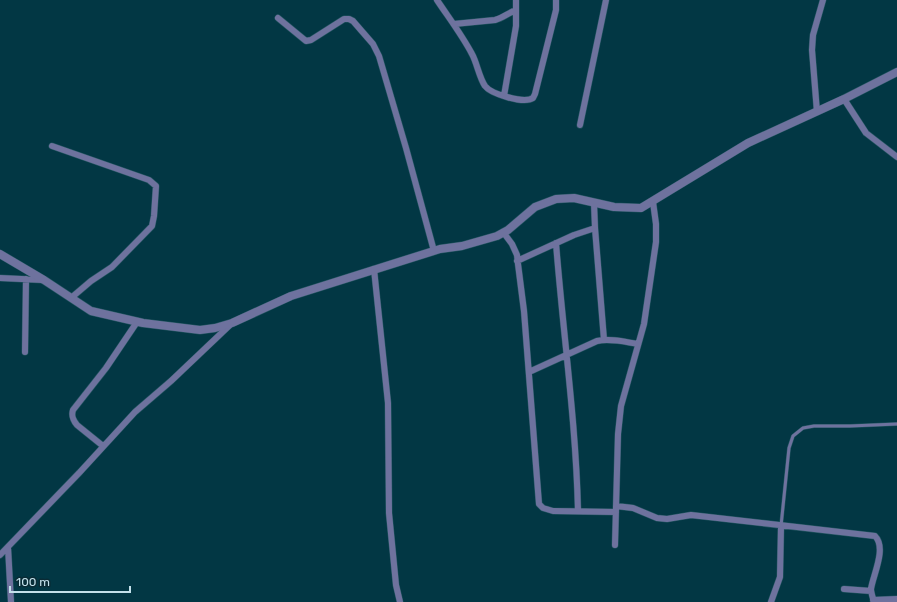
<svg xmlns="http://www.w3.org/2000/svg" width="897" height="602" font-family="Rubik,sans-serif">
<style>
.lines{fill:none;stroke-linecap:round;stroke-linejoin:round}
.service-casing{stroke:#255662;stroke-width:4}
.minor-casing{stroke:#255662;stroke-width:7}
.tertiary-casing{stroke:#255662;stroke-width:9}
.service{stroke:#6e729e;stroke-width:3}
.minor{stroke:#6e729e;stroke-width:6}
.tertiary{stroke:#6e729e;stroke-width:8}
</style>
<rect width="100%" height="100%" fill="#023744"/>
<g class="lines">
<g class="service-casing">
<path id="service" d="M781,526L789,448L793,436L803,428L814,426H850L897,424"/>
</g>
<g class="minor-casing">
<path id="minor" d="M437,0C449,18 462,35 472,54C477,63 479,77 485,86C491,94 524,104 533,98L535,94L556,10V0
M278,18L306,41L311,40L344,19H349L353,21L373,44L379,56L406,148L434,251
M454,24L495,20C503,18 508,13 516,10
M504,96L516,26V0
M844,99L866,133L897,157
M817,112L812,50L813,35L823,0
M580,125L606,0
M52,146L149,180L156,186L154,216L152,226L112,267L91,281L71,298
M594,203L595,228L604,340
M503,232L512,244L517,255L518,264L524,311L539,504L543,508L553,511L616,512
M556,243C563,333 576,422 578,511
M517,261L574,235L595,228
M374,269L388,403L389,513L396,585L400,602
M0,278L43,280
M25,352L26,279
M529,372L597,341C611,338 625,342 638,344
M103,446L77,425C73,420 71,416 73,410L106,368L137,322
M616,506L633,508L657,518L667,519L691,515L875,536C887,548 873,575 871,589C871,593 873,598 874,602
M615,545L618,434L621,406L644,324L656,242V224L653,202
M8,547L11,602
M0,555L80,472L135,412L171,381L231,324
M844,589L871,591
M873,600L897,599
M771,602L780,577L781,526"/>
</g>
<g class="tertiary-casing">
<path id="tertiary" d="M0,254L44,280L91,311L143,323L200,330L215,328L232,323L291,296L440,249L462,246L497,236L508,230L535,207L556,199L574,198L614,207L641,208L748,143L844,99L897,72"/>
</g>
<use href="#service" class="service"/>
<use href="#minor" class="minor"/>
<use href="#tertiary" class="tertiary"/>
</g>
<path d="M10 586v6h120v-6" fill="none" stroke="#c3e1eb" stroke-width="2"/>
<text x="16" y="586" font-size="12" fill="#c3e1eb" stroke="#0a2b35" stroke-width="3" paint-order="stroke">100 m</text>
</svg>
